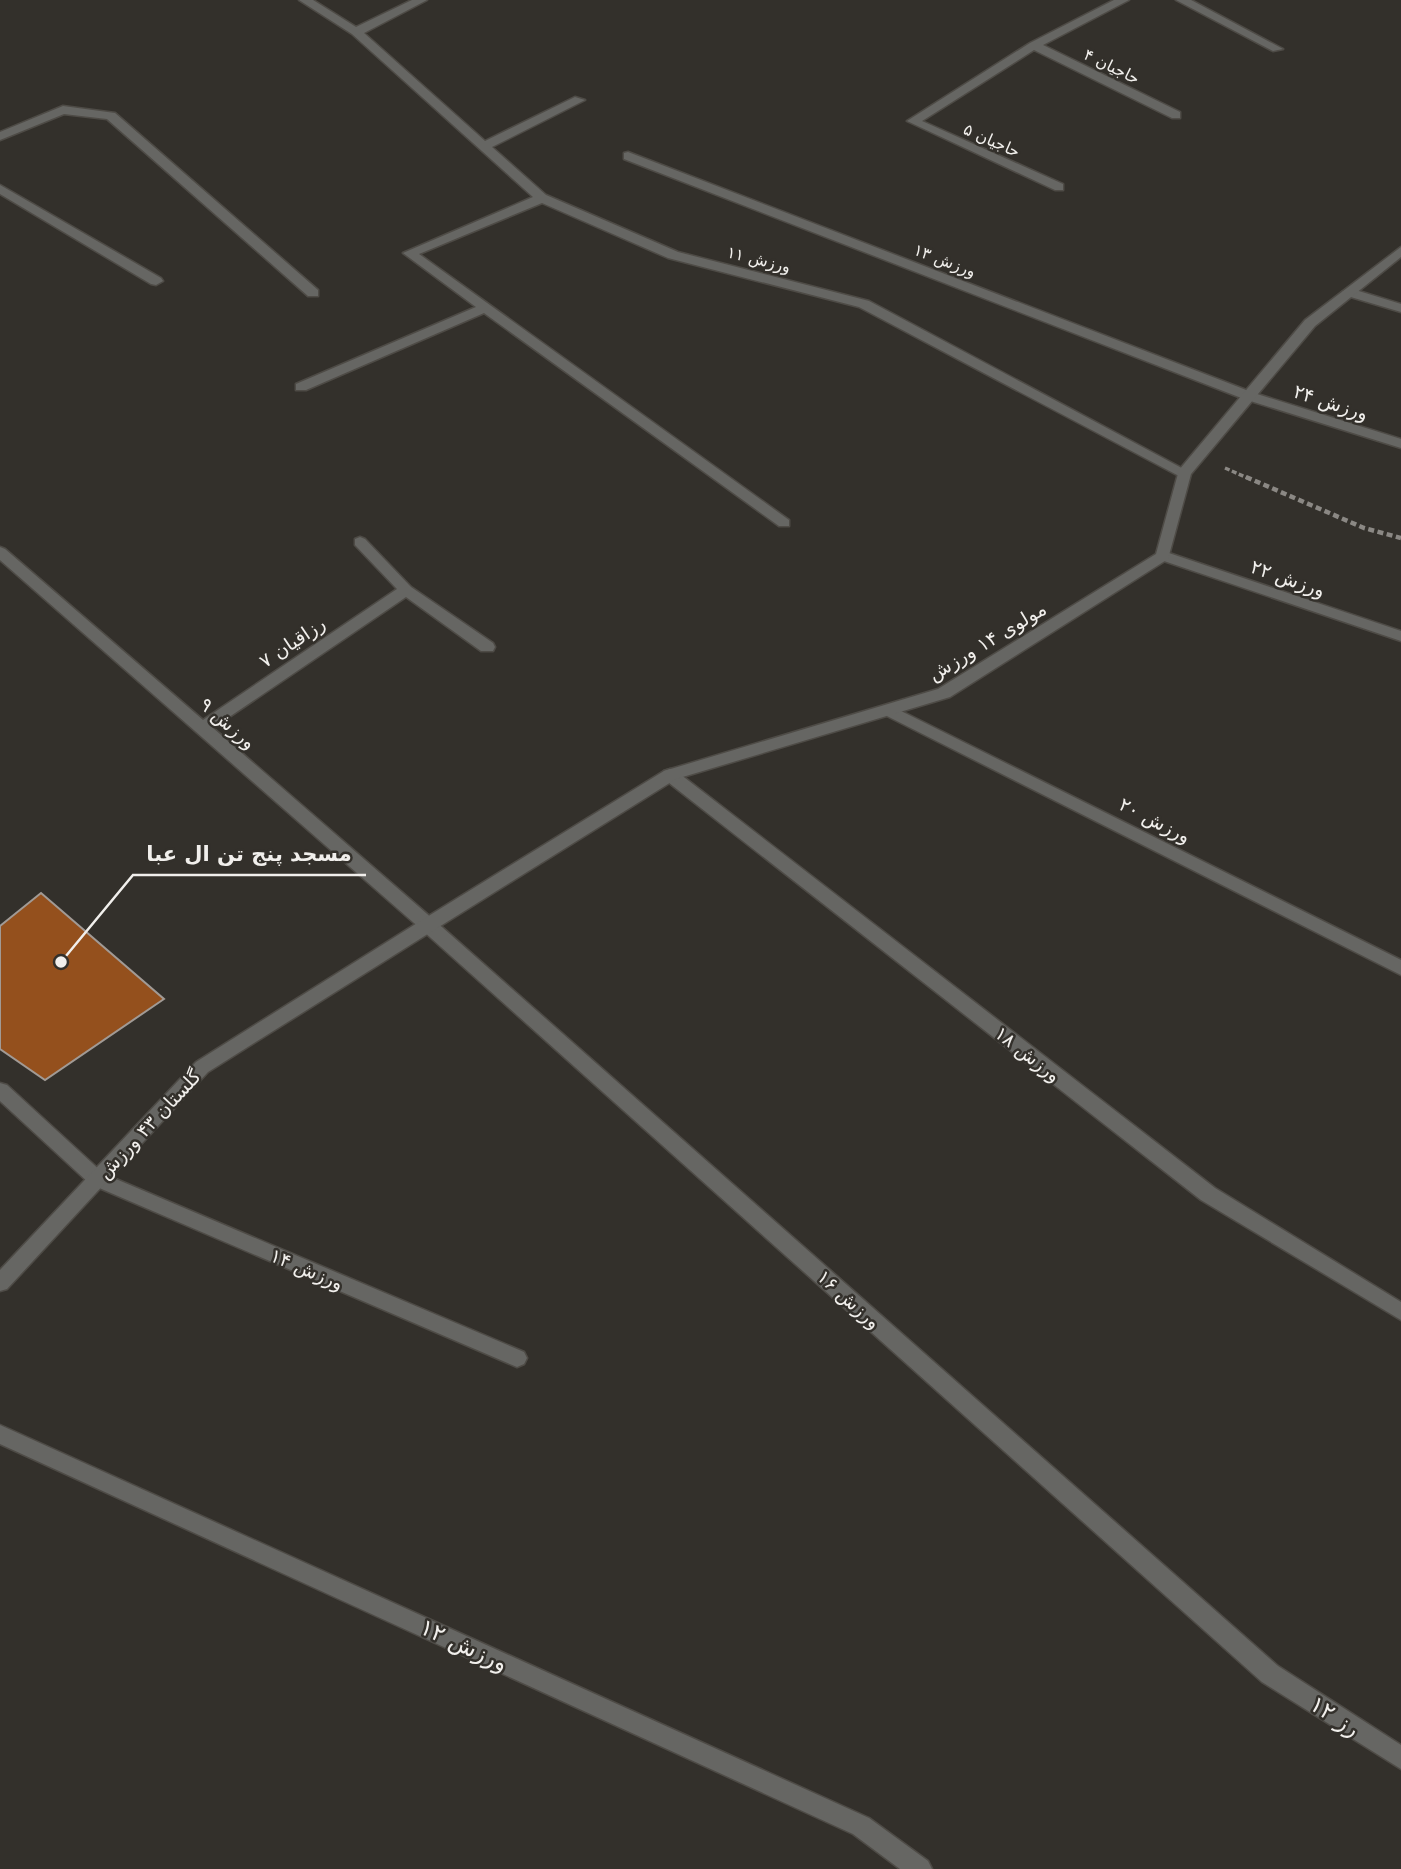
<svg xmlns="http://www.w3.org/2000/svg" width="1401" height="1869" font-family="'DejaVu Sans','Noto Naskh Arabic',sans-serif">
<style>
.building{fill:#94501d;stroke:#a19a95;stroke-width:2}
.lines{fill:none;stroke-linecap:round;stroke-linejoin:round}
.minor-casing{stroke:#4e4b46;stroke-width:3}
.tertiary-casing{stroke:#4e4b46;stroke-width:3}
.path-far1{stroke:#8b8884;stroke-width:3.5;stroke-dasharray:5 2.5;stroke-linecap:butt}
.path{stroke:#8b8884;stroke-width:4.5;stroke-dasharray:6 3.5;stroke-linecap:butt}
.minor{fill:#666663;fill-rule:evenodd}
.tertiary{fill:#666663;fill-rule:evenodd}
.labels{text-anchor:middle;stroke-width:5;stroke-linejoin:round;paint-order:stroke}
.far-street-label{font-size:16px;fill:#f1efec;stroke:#33302b}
.street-label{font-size:19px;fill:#f1efec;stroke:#33302b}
.near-street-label{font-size:23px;fill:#f1efec;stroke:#33302b}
.leader{fill:none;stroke:#f1efec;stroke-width:2.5}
.callout-dot{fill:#f1efec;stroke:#33302b;stroke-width:2.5}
.callout-label{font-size:21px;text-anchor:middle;font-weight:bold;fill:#f1efec;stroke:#33302b;stroke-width:5;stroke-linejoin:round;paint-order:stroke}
</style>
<rect width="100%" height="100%" fill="#33302b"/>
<path class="building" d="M41,893L164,999L45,1080L0,1049V926Z"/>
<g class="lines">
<g class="minor-casing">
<path id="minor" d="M299,0H313L356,27L412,0H427L364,33L485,141L575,97L585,100L492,147L546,195L678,252L869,301L1191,473L1184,477L1179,476L859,307L668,258L542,203L419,254L789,520V526H779L484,313L306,390H296V384L476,307L403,253L533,197L352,34Z
M1114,0H1129L1043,45L1180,112V118H1172L1034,50L922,121L1063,184V190H1055L907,121L1030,43Z
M1176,0H1191L1283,49L1273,51Z
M63,106L115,113L318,290V296H308L107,119L64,114L0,140V132Z
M628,152L1254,393L1401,439V448L1244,399L624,159V153Z
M0,185L161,278L163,281L156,285L151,284L0,194Z
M1349,288L1401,304V312L1344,295L1342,292Z
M360,537L365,539L411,587L493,643L495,647L493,651H481L406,597L213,728L434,920L1278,1666L1401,1745V1769L1262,1682L422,930L0,560V547L5,549L203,720L397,589L355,545V539Z
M1163,551L1401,631V641L1158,559L1155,556L1158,553Z
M889,705L1401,960V975L883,714L881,710L883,706Z
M670,769L676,771L1215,1188L1401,1302V1320L1201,1200L664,779L662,775L664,771Z
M0,1083L7,1085L104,1174L524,1352L527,1358L524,1364L517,1367L90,1184L0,1101Z
M0,1425L869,1818L928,1861L932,1869H900L853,1834L0,1444Z"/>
</g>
<g class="tertiary-casing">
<path id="tertiary" d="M1401,247V257L1315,326L1191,474L1168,559L950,697L676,779L434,930L208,1072L7,1289L0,1291V1270L196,1062L422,920L664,771L938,689L1156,554L1179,470L1305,320Z"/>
</g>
<path class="path-far1" d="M1225,468L1250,479"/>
<path class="path" d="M1246,477L1364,528L1401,538"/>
<use href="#minor" class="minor"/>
<use href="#tertiary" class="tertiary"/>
</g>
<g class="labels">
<g class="far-street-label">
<text transform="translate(1112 66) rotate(26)" y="6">حاجیان ۴</text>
<text transform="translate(992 140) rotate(24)" y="6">حاجیان ۵</text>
<text transform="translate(759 259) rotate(14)" y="6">ورزش ۱۱</text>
<text transform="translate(945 260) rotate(21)" y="6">ورزش ۱۳</text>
</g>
<g class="street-label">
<text transform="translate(1331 402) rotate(18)" y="7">ورزش ۲۴</text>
<text transform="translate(1288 578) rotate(19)" y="7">ورزش ۲۲</text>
<text transform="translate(987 641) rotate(-31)" y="7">مولوی ۱۴ ورزش</text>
<text transform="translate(292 642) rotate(-34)" y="7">رزاقیان ۷</text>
<text transform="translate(228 723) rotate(41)" y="7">ورزش ۹</text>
<text transform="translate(1155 820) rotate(27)" y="7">ورزش ۲۰</text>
<text transform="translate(1028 1054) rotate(38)" y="7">ورزش ۱۸</text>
<text transform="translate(149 1124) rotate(-47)" y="7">گلستان ۴۳ ورزش</text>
<text transform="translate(307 1269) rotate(23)" y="7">ورزش ۱۴</text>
<text transform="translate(849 1299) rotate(42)" y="7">ورزش ۱۶</text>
</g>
<g class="near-street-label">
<text transform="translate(464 1645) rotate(25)" y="8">ورزش ۱۲</text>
<text transform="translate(1335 1716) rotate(33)" y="8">رز ۱۲</text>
</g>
</g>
<path class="leader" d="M61 962L133 875H366"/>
<circle class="callout-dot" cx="61" cy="962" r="7"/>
<g class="callout-label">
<text x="249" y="861">مسجد پنج تن ال عبا</text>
</g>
</svg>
